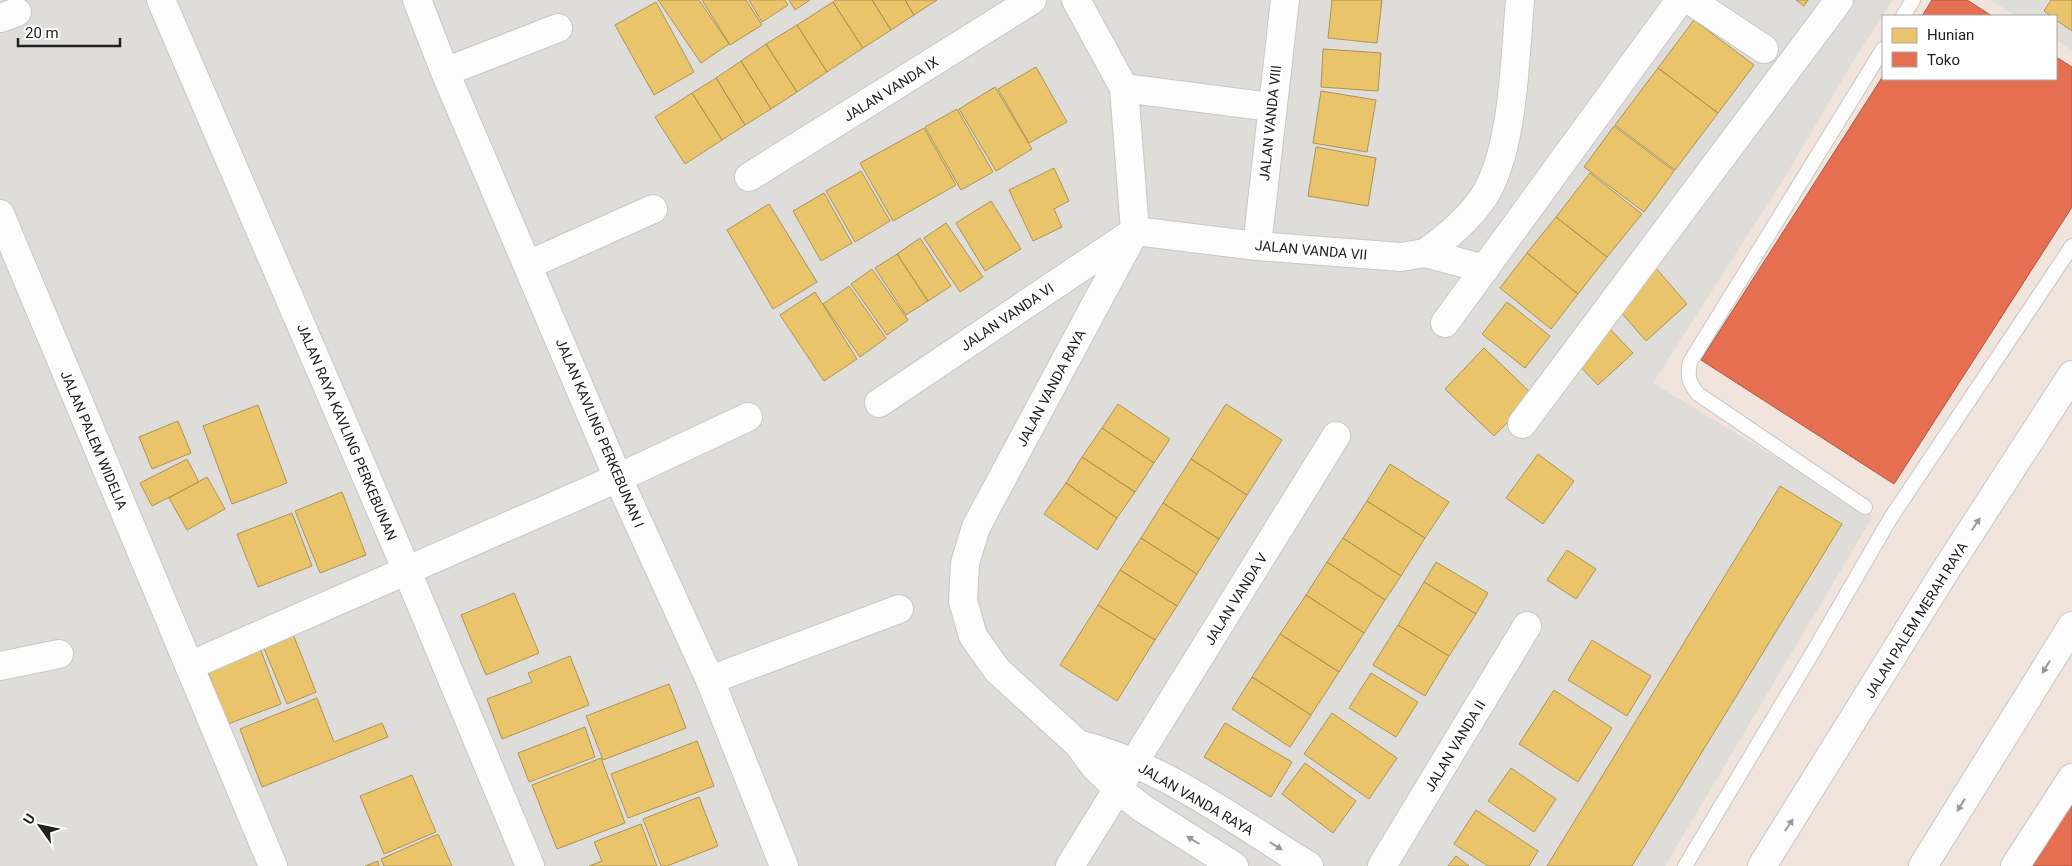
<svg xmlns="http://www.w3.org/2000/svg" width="2072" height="866" font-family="Roboto,sans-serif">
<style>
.residential{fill:#deddda;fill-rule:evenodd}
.commercial{fill:#f1e4dd}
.homes{fill:#e9c46a;stroke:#ad9354}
.shops{fill:#e76f51;stroke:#ab5742}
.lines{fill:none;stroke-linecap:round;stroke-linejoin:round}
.service-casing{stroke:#c7c7c5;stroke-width:16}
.minor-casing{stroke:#c7c7c5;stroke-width:30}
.tertiary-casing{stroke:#c7c7c5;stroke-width:30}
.service{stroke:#fdfcfc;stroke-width:14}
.minor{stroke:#fdfcfc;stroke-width:28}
.tertiary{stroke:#fdfcfc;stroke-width:28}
.oneway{fill:#9a9999}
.labels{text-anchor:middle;stroke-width:5;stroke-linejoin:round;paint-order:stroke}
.street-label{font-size:14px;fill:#202020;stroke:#fff}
</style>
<rect width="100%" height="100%" fill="#efeee9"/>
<path class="residential" d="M0,0H2072V866H0ZM1883,16H2056V79H1883Z"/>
<path class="commercial" d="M1893,0H1990L2017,16H1883V79H2056V40L2072,50V866H1665L1873,516L1653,383L1785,177L1852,63Z"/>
<path class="homes" d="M658,0H699L729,44L701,63Z
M702,0H746L762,25L730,45Z
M749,0H785L788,5L762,22Z
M789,0H810L795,10Z
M835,0H872L891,30L863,48L833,2Z
M872,0H905L914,15L891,30Z
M905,0H937L914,15Z
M1332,0H1382L1377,43L1328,38Z
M1796,0H1808L1804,6Z
M2051,0H2072V31L2056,20V16H2051L2044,11Z
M656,2L694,72L654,95L615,25Z
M833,2L863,48L827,72L797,25Z
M1694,20L1754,65L1718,113L1658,68Z
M797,25L827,72L797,92L766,44Z
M766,44L797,92L771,109L741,61Z
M1323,49L1381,53L1378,91L1321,87Z
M741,61L771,109L745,125L716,78Z
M1036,67L1067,122L1029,143L998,89Z
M1658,68L1718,113L1675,170L1615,125Z
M716,78L745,125L722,140L692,93Z
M995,87L1032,149L996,171L959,109Z
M1321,91L1376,100L1367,152L1313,143Z
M692,93L722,140L685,164L655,117Z
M957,109L993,172L961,190L925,127Z
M1614,126L1674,171L1644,212L1584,167Z
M924,128L956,185L893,221L860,163Z
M1316,147L1376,158L1368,206L1308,196Z
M1054,168L1069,201L1054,209L1062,227L1033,241L1009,190Z
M861,171L890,221L855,242L826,191Z
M1590,173L1642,214L1607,257L1556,217Z
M824,193L852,243L821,261L793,211Z
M991,201L1021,249L985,271L956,223Z
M769,204L817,282L773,309L727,230Z
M1556,217L1607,257L1578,294L1527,253Z
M946,223L983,277L960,292L924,238Z
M920,238L951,286L928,301L897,254Z
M1527,253L1578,294L1551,329L1500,288Z
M897,254L928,301L906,315L875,268Z
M1655,267L1687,304L1646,341L1614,304Z
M872,269L908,320L887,335L851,284Z
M849,286L886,338L860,357L823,304Z
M815,292L857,359L824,381L780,315Z
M1507,302L1550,336L1525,368L1482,334Z
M1608,327L1633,353L1598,385L1573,359Z
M1484,348L1534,396L1494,436L1445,389Z
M1118,404L1170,439L1154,463L1102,428Z
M1226,404L1282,440L1247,495L1191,459Z
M258,405L287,483L232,504L203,426Z
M178,421L191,453L152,469L139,437Z
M1102,428L1154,463L1135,492L1082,457Z
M1538,454L1574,481L1543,524L1506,498Z
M1082,457L1135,492L1117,518L1066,483Z
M187,459L199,482L152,506L140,483Z
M1191,459L1247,495L1219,539L1163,503Z
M1390,464L1449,502L1425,538L1367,501Z
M207,477L225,509L187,530L169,498Z
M1066,483L1117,518L1097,550L1044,514Z
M1780,486L1842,524L1632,866H1547Z
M342,492L366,555L320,573L295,511Z
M1367,501L1425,538L1401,576L1343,538Z
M1163,503L1219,539L1197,574L1141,538Z
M292,513L312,566L258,587L237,534Z
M1141,538L1197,574L1177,606L1120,570Z
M1343,538L1401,576L1385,600L1327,562Z
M1567,550L1596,569L1576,599L1547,580Z
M1327,562L1385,600L1364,633L1306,595Z
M1436,562L1488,593L1476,614L1424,582Z
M1120,570L1177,606L1155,640L1098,605Z
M1424,582L1476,614L1449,656L1398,625Z
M514,593L539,653L486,675L461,615Z
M1306,595L1364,633L1339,672L1280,634Z
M1098,605L1155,640L1117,701L1060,665Z
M1398,625L1449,656L1425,696L1373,665Z
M293,634L316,692L287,704L263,646Z
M1280,634L1339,672L1311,715L1252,677Z
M1592,640L1651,676L1627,716L1568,680Z
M260,648L281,704L228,724L207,669Z
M570,656L589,705L502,739L487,699L532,682L528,673Z
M1371,673L1418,702L1396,737L1349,708Z
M1252,677L1311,715L1290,747L1232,709Z
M669,684L686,728L603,760L586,716Z
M1554,690L1612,728L1578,782L1519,744Z
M317,698L334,742L382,723L388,737L262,787L240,729Z
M1332,713L1397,758L1369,799L1304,754Z
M1225,723L1292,762L1271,797L1204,757Z
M585,727L595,757L529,782L518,753Z
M697,741L714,786L628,818L611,774Z
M601,758L625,823L557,849L532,785Z
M1305,763L1356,801L1333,833L1282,794Z
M1511,768L1556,799L1534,832L1488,801Z
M412,775L436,832L384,854L360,796Z
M699,797L718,846L667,866H661L643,819Z
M1476,810L1538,851L1529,866H1488L1454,844Z
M641,824L657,866H589L602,861L594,842Z
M438,834L452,866H384L381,859Z
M1456,856L1469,866H1448Z
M378,861L379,866H365Z"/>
<path class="shops" d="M1932,0H1967L1992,16H1922Z
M2056,57L2072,67V207L1894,484L1701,360L1883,76V79H2056Z
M2072,802V866H2033Z"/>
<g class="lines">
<g class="service-casing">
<path id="service" d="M1903,16L1913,0
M1865,507L1698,394C1689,383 1687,377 1690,362L1883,49
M1685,866L1813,652L1890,519L2072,246"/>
</g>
<g class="minor-casing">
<path id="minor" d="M417,0L445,72L618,478L710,680L784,866
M1076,0L1124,88L1135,231L976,527L965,563L963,601L973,636L997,670L1078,744L1095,767L1118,789L1142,808L1234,866
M1690,0L1764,49
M0,18L17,12
M445,72L558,28
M1124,88L1271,107
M749,177L1032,0
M0,214L273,866
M1257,246L1285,0
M1425,253C1448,237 1467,221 1483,198C1514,151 1515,56 1520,0
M528,265L653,209
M1445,323L1680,0
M879,403L1135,231L1257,246L1401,257L1425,253L1485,269
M1522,424L1839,0
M0,666L59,654
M189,666L618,478L748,417
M710,680L899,609
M1078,744C1163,765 1235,821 1309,866
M1070,866L1336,436
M1382,866L1527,626
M2015,866L2072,778"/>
</g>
<g class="tertiary-casing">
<path id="tertiary" d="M161,0L407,571L530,866
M1762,866L1944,573L2072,375
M1923,866L2072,626"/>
</g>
<use href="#service" class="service"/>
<use href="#minor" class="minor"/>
<use href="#tertiary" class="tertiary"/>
</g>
<defs><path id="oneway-solid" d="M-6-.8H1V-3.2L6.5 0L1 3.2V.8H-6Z" transform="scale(1.25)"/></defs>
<g class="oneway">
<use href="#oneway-solid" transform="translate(1976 524) rotate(-57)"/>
<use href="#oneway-solid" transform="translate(2046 667) rotate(122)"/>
<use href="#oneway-solid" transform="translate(1961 805) rotate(122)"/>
<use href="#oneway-solid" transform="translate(1789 825) rotate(-57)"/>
<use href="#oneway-solid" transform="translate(1193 840) rotate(-148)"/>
<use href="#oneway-solid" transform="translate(1276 846) rotate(32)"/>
</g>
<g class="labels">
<g class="street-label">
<text transform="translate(891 89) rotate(-32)" y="5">JALAN VANDA IX</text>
<text transform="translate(1270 123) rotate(-84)" y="5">JALAN VANDA VIII</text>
<text transform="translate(1311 250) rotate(5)" y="5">JALAN VANDA VII</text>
<text transform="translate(1007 317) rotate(-34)" y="5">JALAN VANDA VI</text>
<text transform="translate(1051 388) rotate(-62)" y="5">JALAN VANDA RAYA</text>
<text transform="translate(347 432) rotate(67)" y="5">JALAN RAYA KAVLING PERKEBUNAN</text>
<text transform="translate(600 433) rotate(67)" y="5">JALAN KAVLING PERKEBUNAN I</text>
<text transform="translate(94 440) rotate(67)" y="5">JALAN PALEM WIDELIA</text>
<text transform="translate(1236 599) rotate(-58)" y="5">JALAN VANDA V</text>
<text transform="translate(1916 620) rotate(-58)" y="5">JALAN PALEM MERAH RAYA</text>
<text transform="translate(1455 746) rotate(-59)" y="5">JALAN VANDA II</text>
<text transform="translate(1196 799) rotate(30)" y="5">JALAN VANDA RAYA</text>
</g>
</g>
<rect x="1882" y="15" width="175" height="65" fill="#ffffff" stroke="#a6a6a6"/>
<rect x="1892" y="28" width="25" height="15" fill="#e9c46a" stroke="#a6a6a6"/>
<text x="1927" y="40" font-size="15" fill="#202020">Hunian</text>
<rect x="1892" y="52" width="25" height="15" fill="#e76f51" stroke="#a6a6a6"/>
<text x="1927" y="65" font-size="15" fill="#202020">Toko</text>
<g transform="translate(40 826) rotate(303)" stroke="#ffffff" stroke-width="4" paint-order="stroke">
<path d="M0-4L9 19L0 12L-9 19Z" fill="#202020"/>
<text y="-8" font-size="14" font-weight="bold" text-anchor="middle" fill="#202020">U</text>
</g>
<path d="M18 38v8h102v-8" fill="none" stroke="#202020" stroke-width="2.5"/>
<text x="25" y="38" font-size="15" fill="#202020" stroke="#ffffff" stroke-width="4" paint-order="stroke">20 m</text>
</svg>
